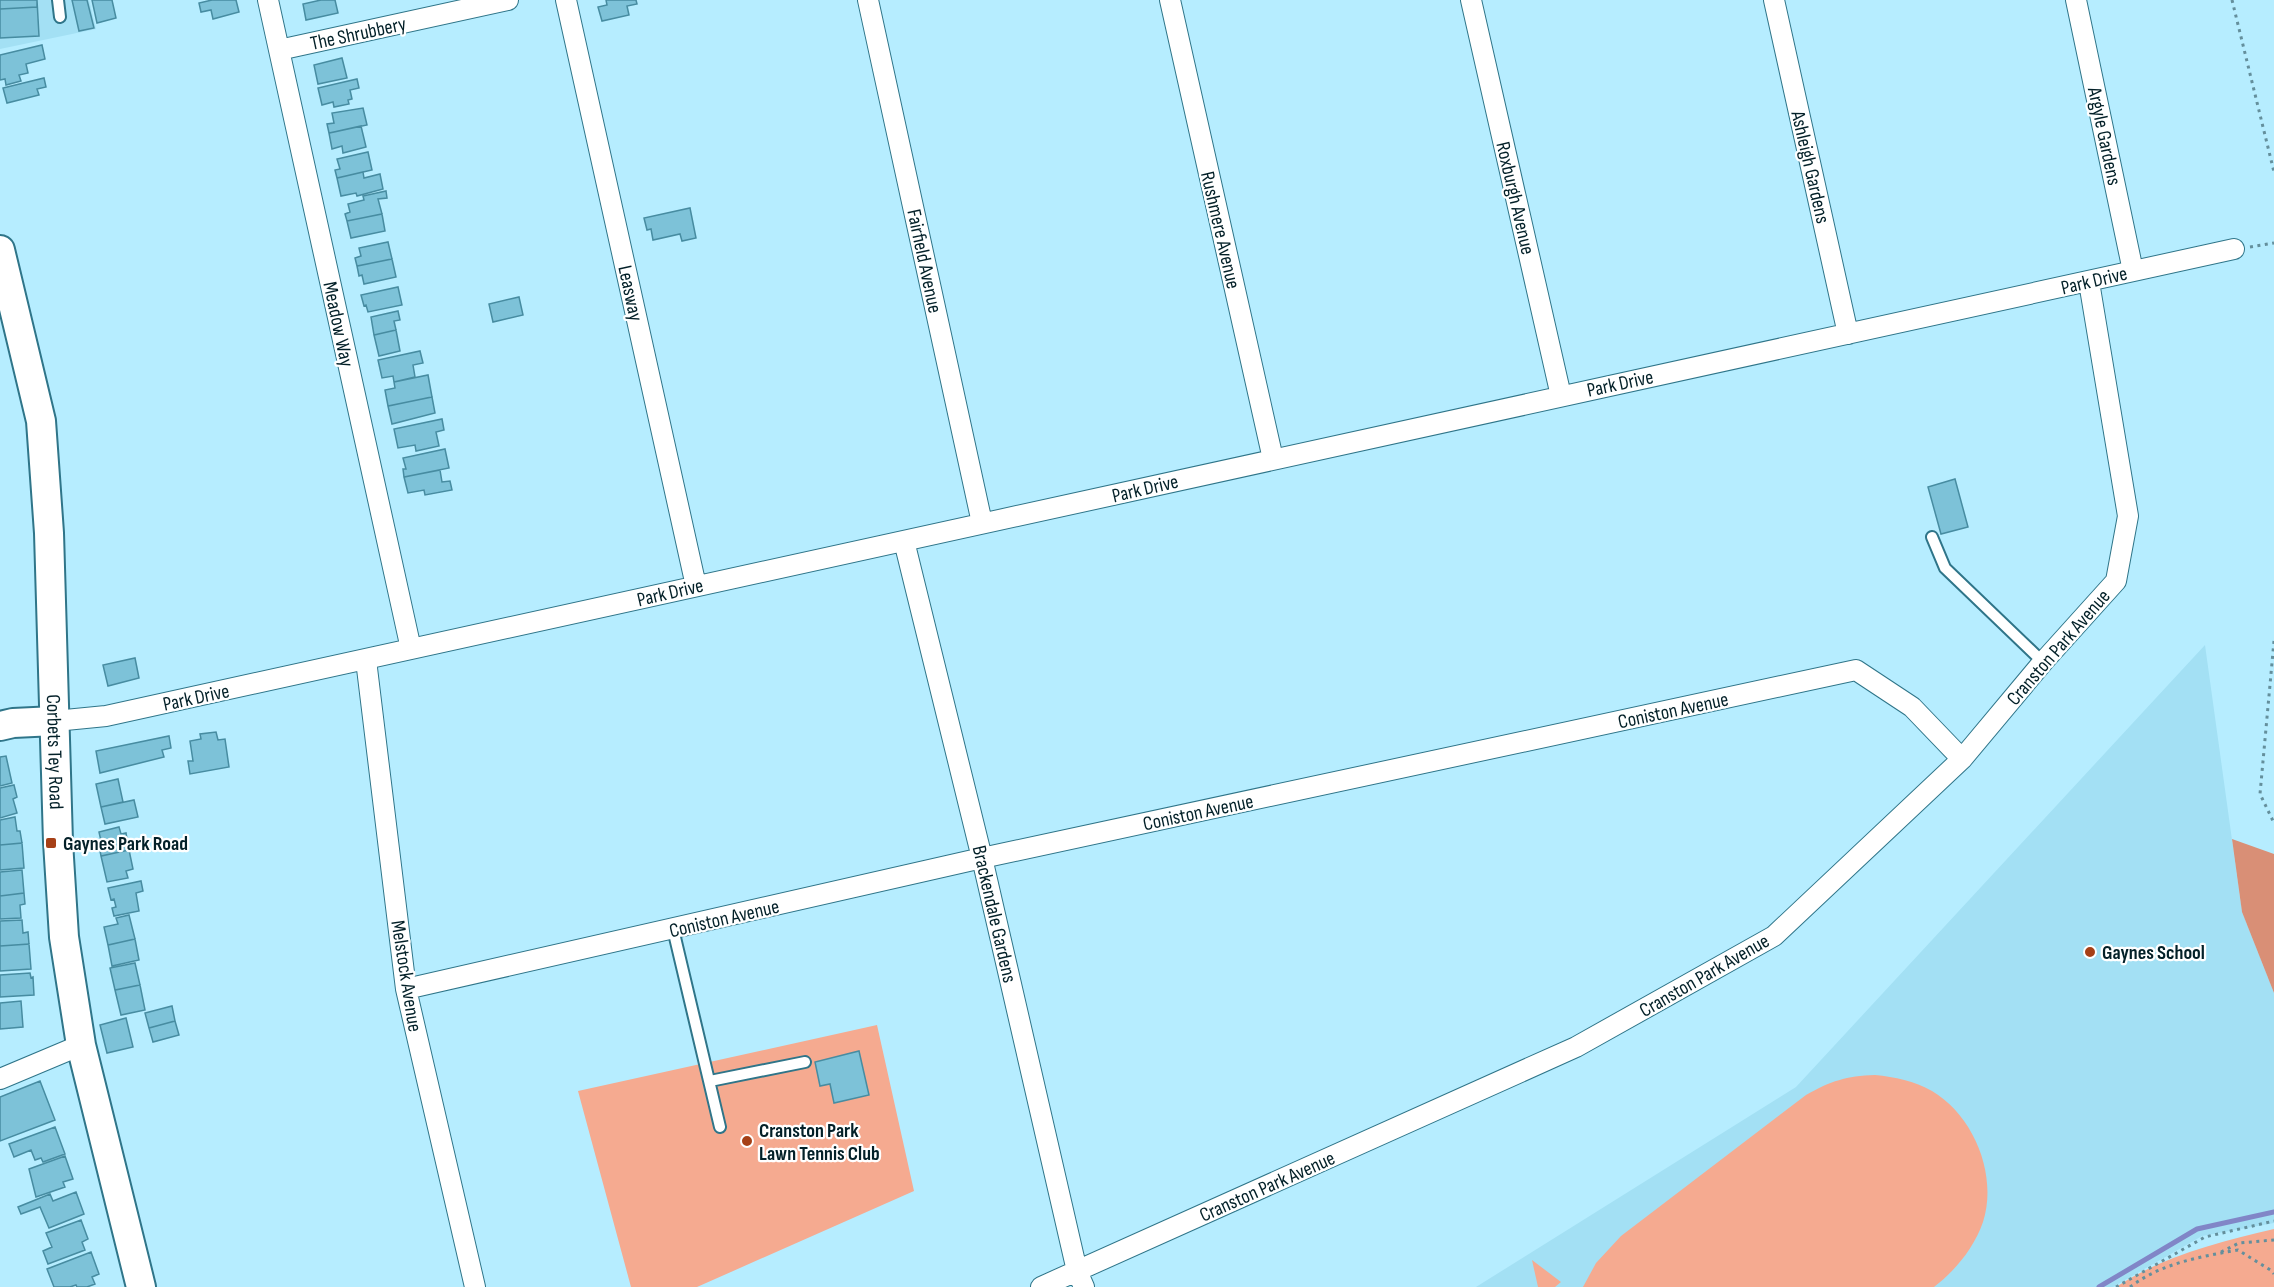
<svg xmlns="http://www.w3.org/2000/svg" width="2274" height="1287" font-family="'Sofia Sans Condensed',sans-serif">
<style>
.built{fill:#a3e0f4}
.green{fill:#f5aa90}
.forest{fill:#d98f76}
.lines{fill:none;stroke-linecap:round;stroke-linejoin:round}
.stream{stroke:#8186c7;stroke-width:5}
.building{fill:#7dc2d8;stroke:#478ca1;stroke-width:1.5}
.lane-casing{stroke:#2f7589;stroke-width:14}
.street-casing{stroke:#2f7589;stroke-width:22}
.secondary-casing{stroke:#2f7589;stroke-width:32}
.path{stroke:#648f9c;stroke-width:3;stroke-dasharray:3 4.5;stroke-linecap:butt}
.lane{stroke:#fff;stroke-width:10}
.street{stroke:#fff;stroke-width:20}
.secondary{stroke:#fff;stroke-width:28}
.poi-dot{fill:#a64017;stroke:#fff;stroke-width:2}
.labels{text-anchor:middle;stroke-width:4.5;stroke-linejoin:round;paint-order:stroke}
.street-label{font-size:20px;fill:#032028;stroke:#fff}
.poi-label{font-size:20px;font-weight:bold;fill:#032028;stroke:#fff;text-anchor:start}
</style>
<rect width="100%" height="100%" fill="#b6edff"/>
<path class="built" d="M0,0H89L96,29L0,49Z
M2205,645L2242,912L2274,993V1223L2202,1236L2113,1287H1476L1796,1087Z"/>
<path class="green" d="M877,1025L914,1191L697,1287H631L578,1091Z
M1875,1075C1895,1077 1914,1081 1932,1091C1974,1116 1998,1175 1983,1222C1974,1248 1955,1271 1934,1287H1583L1596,1263L1621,1236L1806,1095C1831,1081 1846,1076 1875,1075Z
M2274,1229V1287H2116C2163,1256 2219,1242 2274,1229Z
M1532,1260L1561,1282L1555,1287H1538Z"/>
<path class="forest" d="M2232,839L2274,854V993L2242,912Z"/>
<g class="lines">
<path class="stream" d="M2099,1287L2197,1229L2274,1212"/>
</g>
<path class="building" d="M0,0H37V7L0,9Z
M0,0H37L39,36L0,38Z
M72,0H87L94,28L79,31Z
M92,0H112L116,18L97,23Z
M212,0H236L239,12L213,19L211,10L201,12L199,3Z
M321,0H335L338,13L306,20L303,4Z
M606,0H636L637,4L627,6L629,15L602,21L598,7L607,5Z
M42,45L45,59L26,64L28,73L19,75L21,81L6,85L5,79L0,80V55Z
M342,58L347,78L318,84L314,65Z
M44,78L46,87L37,89L39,95L7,103L3,88Z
M357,79L359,88L350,90L352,99L348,100L349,104L334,107L333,102L322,105L318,88Z
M363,108L367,125L329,133L327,124L334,123L332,113Z
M361,126L366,147L343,153L342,146L332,149L329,133Z
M368,152L372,170L337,178L335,170L340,169L337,159Z
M363,172L364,178L380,174L383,189L357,196L356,193L341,196L337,178Z
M386,191L387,198L378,199L382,214L347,221L345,214L350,212L348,204L364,200L363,196Z
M690,208L696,238L682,241L680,234L653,240L651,229L647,230L644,218Z
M382,214L385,231L351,238L347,221Z
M388,242L392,259L357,266L355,258L361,256L359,248Z
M392,259L396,277L364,284L362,275L359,276L357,266Z
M398,287L402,305L368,312L366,305L364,306L361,295Z
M519,297L523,315L493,322L489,304Z
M398,311L400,320L394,321L396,330L374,335L371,317Z
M396,330L400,351L379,356L374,335Z
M420,351L423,363L413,365L415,377L394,382L393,376L382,378L378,360Z
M428,375L432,397L388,406L385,390L395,388L394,382Z
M432,397L435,413L392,424L388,406Z
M442,419L444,430L436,432L439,446L416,451L415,445L398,448L394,429Z
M445,449L449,468L404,477L403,469H406L403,458Z
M440,470L442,482L450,481L452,490L425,495L424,490L408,493L404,477Z
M1955,479L1968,527L1941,534L1928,487Z
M135,658L139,678L108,686L103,665Z
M216,732L218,740L225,739L229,767L190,774L188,761H193L190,741L201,739L200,734Z
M169,736L171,748L162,750L164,757L100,773L96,751Z
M6,756L12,783L0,786V757Z
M118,779L123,802L101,807L96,784Z
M14,785L17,797L13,799L17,813L0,818V788Z
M134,800L138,817L105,824L101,807Z
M15,817L17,831H20L22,843L0,845V820Z
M119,827L121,834L126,833L129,850L101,856L98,841H101L99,832Z
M22,843L24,868L0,870V845Z
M129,850L133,869L126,871L128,878L107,882L101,856Z
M22,870L24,893L0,896V872Z
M141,881L143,891L136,893L139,911L114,916L112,908L116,907L114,899L111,900L108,888Z
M24,893L25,904L20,905L21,918L0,919V896Z
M129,915L135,939L108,945L104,927L118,924L116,918Z
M22,920L23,933L28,932L29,944L0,946V921Z
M135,939L139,960L112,966L108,945Z
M29,944L31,969L0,971V946Z
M135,963L140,985L115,990L110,968Z
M30,973L31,978L33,977L34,995L0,997V975Z
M140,985L145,1010L121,1015L115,990Z
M21,1001L23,1027L0,1029V1003Z
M172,1006L175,1021L149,1028L145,1013Z
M126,1018L133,1047L107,1053L100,1025Z
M175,1021L179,1035L153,1042L149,1028Z
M859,1051L869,1095L834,1103L830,1084L820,1086L815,1062Z
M40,1081L55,1120L0,1141V1097Z
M55,1127L65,1154L43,1162L41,1158L35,1160L31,1150L14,1157L9,1144Z
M65,1156L73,1179L63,1182L65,1187L36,1197L29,1169Z
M76,1192L84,1214L49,1228L40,1207L21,1214L18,1207L50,1194L53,1201Z
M81,1220L88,1239L82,1242L85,1250L48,1264L43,1251L52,1247L46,1233Z
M91,1252L99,1274L92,1277L95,1284L87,1287H77L76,1285L70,1287H54L47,1269Z"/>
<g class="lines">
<g class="lane-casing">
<path id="lane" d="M58,0L60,17
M1932,537L1945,568L2043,662
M673,929L720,1127
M710,1081L805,1062"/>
</g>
<g class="street-casing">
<path id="street" d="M268,0L411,649
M566,0L696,586
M868,0L982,523
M1170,0L1273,459
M1471,0L1561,396
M1774,0L1848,334
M2076,0L2133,271
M279,50L508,0
M904,541L982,858L1077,1271L1084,1287
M366,660L406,989L475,1287
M55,721L106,716L2234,249
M406,989L982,858L1856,670L1912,707L1962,759
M0,1079L81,1045
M1041,1287L1576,1047L1774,936L1962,759L2043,662L2116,581L2128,516L2089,282"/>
</g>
<g class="secondary-casing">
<g id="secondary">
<path id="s1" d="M0,250L41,421L49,533L58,842L64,937L81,1045L141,1287"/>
<path d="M0,726L13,723L55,721"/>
</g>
</g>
<path class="path" d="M2232,0L2274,172
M2250,247L2274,243
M2274,641L2260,794L2274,823
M2221,1252L2239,1243L2274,1240
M2116,1287L2205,1237L2274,1221
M2130,1287C2162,1263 2199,1257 2238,1250L2272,1271L2274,1274"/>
<use href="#lane" class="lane"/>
<use href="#street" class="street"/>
<use href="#secondary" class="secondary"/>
</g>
<g class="poi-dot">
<rect x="45" y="837" width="12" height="12" rx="3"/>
<circle cx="2090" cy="952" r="6"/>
<circle cx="747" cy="1141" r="6"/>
</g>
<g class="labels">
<g class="street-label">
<text transform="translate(358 33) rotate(-12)" y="7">The Shrubbery</text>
<text transform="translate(2105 136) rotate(78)" y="7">Argyle Gardens</text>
<text transform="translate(1811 167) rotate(77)" y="7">Ashleigh Gardens</text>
<text transform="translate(1516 198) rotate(77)" y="7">Roxburgh Avenue</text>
<text transform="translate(1221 230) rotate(77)" y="7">Rushmere Avenue</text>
<text transform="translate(925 261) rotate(78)" y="7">Fairfield Avenue</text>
<text transform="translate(2094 280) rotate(-13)" y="7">Park Drive</text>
<text transform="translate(631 293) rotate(78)" y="7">Leasway</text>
<text transform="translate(339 324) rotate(78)" y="7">Meadow Way</text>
<text transform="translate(1620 383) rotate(-12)" y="7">Park Drive</text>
<text transform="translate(1145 488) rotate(-13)" y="7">Park Drive</text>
<text transform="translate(670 592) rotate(-13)" y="7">Park Drive</text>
<text transform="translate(2058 647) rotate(-49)" y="7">Cranston Park Avenue</text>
<text transform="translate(196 697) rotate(-12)" y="7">Park Drive</text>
<text transform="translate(1673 710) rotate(-12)" y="7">Coniston Avenue</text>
<text dy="7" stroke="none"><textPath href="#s1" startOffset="507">Corbets Tey Road</textPath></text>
<text transform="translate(1198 812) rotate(-12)" y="7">Coniston Avenue</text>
<text transform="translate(995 914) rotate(77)" y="7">Brackendale Gardens</text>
<text transform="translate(724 918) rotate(-13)" y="7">Coniston Avenue</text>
<text transform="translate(1704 975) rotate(-30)" y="7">Cranston Park Avenue</text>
<text transform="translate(407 976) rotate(81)" y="7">Melstock Avenue</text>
<text transform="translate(1267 1186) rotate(-24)" y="7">Cranston Park Avenue</text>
</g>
<g class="poi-label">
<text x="63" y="850">Gaynes Park Road</text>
<text x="2102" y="959">Gaynes School</text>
<text x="759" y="1137">Cranston Park<tspan x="759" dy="23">Lawn Tennis Club</tspan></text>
</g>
</g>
</svg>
